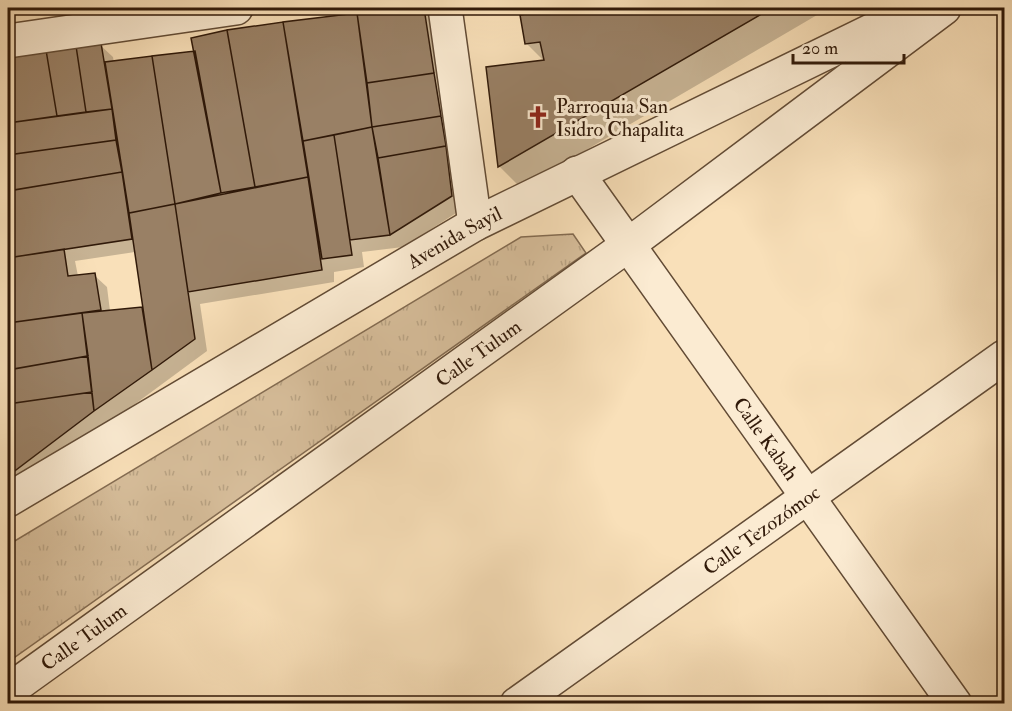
<svg xmlns="http://www.w3.org/2000/svg" width="1012" height="711" font-family="'IM FELL Double Pica',serif">
<style>
.park{fill:url(#park-tufts);stroke:#846c52;stroke-width:1.5}
.shadow{fill:#0003;fill-rule:evenodd}
.building{fill:#998065;stroke:#301909;stroke-width:1.5}
.lines{fill:none;stroke-linecap:round;stroke-linejoin:round}
.minor-casing{stroke:#624b35;stroke-width:36}
.minor{stroke:#fbebd2;stroke-width:33}
.labels{text-anchor:middle;stroke-width:6;stroke-linejoin:round;paint-order:stroke}
.poi-label{font-size:20px;fill:#301909;stroke:#fbebd2;text-anchor:start}
.street-label{font-size:20px;fill:#301909;stroke:#fbebd2}
</style>
<defs>
<pattern id="park-tufts" width="24" height="20" patternUnits="userSpaceOnUse" patternTransform="scale(1.5)"><rect width="24" height="20" fill="#d7be9b"/><path d="M3 7l-1-3M5 7V3M7 7l1-3M15 17l-1-3M17 17v-4M19 17l1-3" fill="none" stroke="#b9a384"/></pattern>
</defs>
<rect width="100%" height="100%" fill="#f9e0b9"/>
<filter id="stains"><feTurbulence type="fractalNoise" baseFrequency=".00333" numOctaves="4"/><feColorMatrix values="0 0 0 0 .2 0 0 0 0 .09 0 0 0 0 .02 0 0 0 .5 -.17"/></filter>
<radialGradient id="worn" r=".72"><stop offset=".6" stop-color="#630" stop-opacity="0"/><stop offset="1" stop-color="#630" stop-opacity=".3"/></radialGradient>
<path class="park" d="M573,234L586,253L8,662V545L521,237Z"/>
<path class="shadow" d="M403,8H426L436,17L464,208L403,247L362,252L364,267L334,272V282L200,304L207,351L17,491L8,481V59L100,45L113,57L114,63L197,52L227,32ZM135,252L144,309L110,311L107,287L94,275L78,276L75,261Z
M539,8H829L521,188L500,167L488,68L544,61L526,43L540,14ZM560,8V11L550,12L549,9Z"/>
<path class="building" d="M394,8H424L434,73L367,83L357,13Z
M558,8H772L498,167L486,67L544,60L540,42L525,44L520,15Z
M357,13L372,127L303,141L283,22Z
M283,22L308,177L255,187L227,30Z
M227,30L255,187L221,193L191,38Z
M101,43L112,109L86,112L76,46Z
M76,46L86,112L57,116L46,50Z
M46,50L57,116L8,123V57Z
M195,51L221,193L175,204L152,56Z
M152,56L175,204L129,213L105,62Z
M434,73L441,116L372,127L367,83Z
M112,109L116,140L8,155V123Z
M441,116L446,146L378,158L372,127Z
M372,127L390,235L350,240L334,135Z
M334,135L352,255L322,259L303,141Z
M116,140L122,172L8,191V155Z
M446,146L452,196L390,235L378,158Z
M122,172L132,239L8,258V191Z
M308,177L322,270L188,292L175,204Z
M175,204L195,339L152,370L129,213Z
M64,249L68,276L95,273L101,310L8,323V258Z
M142,307L152,370L94,411L82,313Z
M82,313L88,356L8,370V323Z
M88,356L92,392L8,404V370Z
M92,392L94,411L8,476V404Z"/>
<g class="lines">
<g class="minor-casing">
<g id="minor">
<path d="M445,8L475,224"/>
<path d="M8,41L236,8"/>
<path id="s1" d="M577,173L955,704"/>
<path id="s2" d="M8,500L475,224L918,8"/>
<path id="s3" d="M8,691L628,245L944,8"/>
<path id="s4" d="M517,704L1004,357"/>
</g>
</g>
<use href="#minor" class="minor"/>
</g>
<defs>
<g id="church-bare" transform="scale(1.8)"><path d="M-1.2-6h2.4v3.5h3.3v2.4h-3.3V6h-2.4V-.1h-3.3v-2.4h3.3Z" fill="#8f2418" stroke="#fbebd2" stroke-width="2.5" paint-order="stroke"/></g>
</defs>
<g fill-rule="evenodd">
<use href="#church-bare" x="538" y="117"/>
</g>
<g class="labels">
<g class="poi-label">
<text x="556" y="113">Parroquia San<tspan x="556" dy="23">Isidro Chapalita</tspan></text>
</g>
<g class="street-label">
<text dy="7" stroke="none"><textPath href="#s2" startOffset="518">Avenida Sayil</textPath></text>
<text dy="7" stroke="none"><textPath href="#s3" startOffset="579">Calle Tulum</textPath></text>
<text dy="7" stroke="none"><textPath href="#s1" startOffset="326">Calle Kabah</textPath></text>
<text dy="7" stroke="none"><textPath href="#s4" startOffset="300">Calle Tezozómoc</textPath></text>
<text dy="7" stroke="none"><textPath href="#s3" startOffset="93">Calle Tulum</textPath></text>
</g>
</g>
<rect width="1012" height="711" fill="none" stroke="#f9e0b9" stroke-width="30"/>
<rect x="9" y="9" width="994" height="693" fill="none" stroke="#301909" stroke-width="3"/>
<rect x="15" y="15" width="982" height="681" fill="none" stroke="#301909" stroke-width="1.5"/>
<path d="M793 54v9h111v-9" fill="none" stroke="#301909" stroke-width="3"/>
<text x="802" y="54" font-size="18" fill="#301909" stroke="#fbebd2" stroke-width="4.5" paint-order="stroke">20 m</text>
<rect width="100%" height="100%" filter="url(#stains)"/>
<rect width="100%" height="100%" fill="url(#worn)"/>
</svg>
